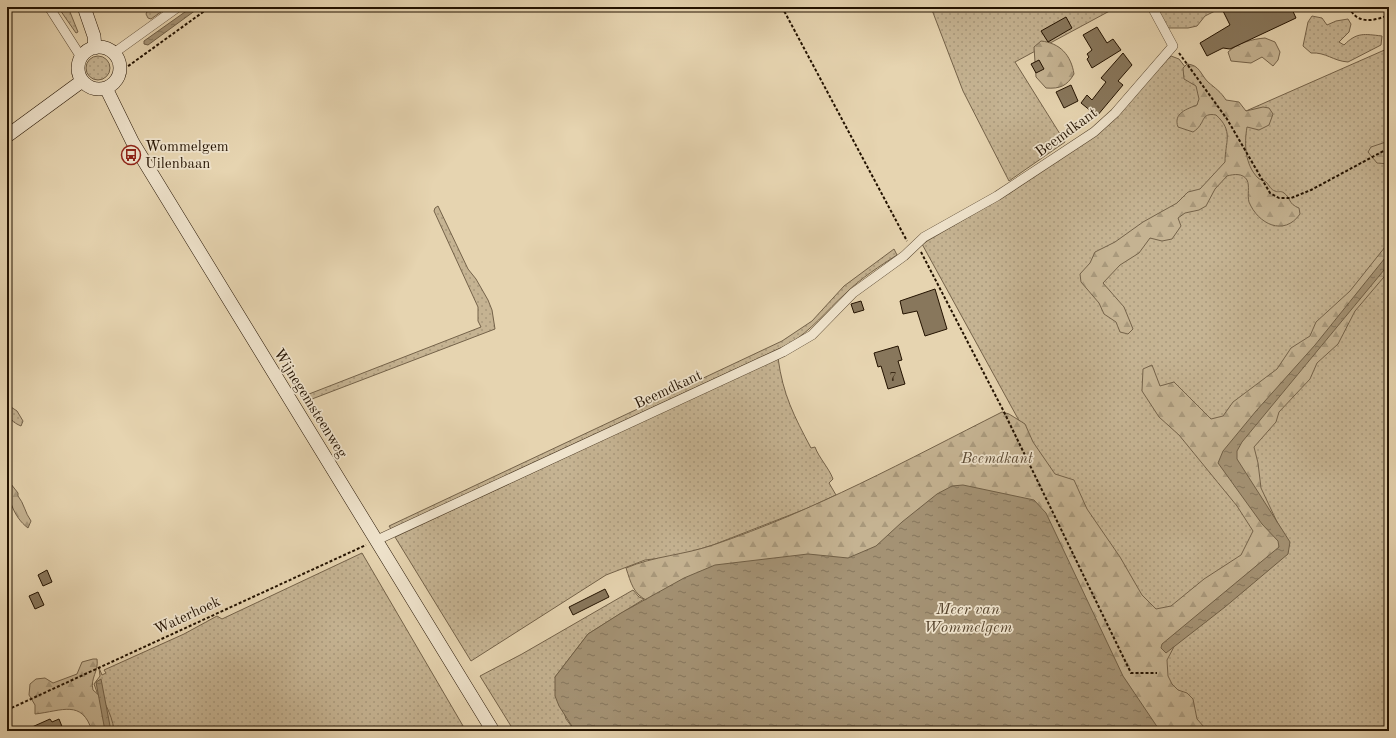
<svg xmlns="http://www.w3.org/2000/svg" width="1396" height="738" font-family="'Old Standard TT',serif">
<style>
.grass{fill:url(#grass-dots);stroke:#746249}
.forest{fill:url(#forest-firs);stroke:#746249}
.water{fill:url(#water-ripples);stroke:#705f46}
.building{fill:#88775c;stroke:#231200}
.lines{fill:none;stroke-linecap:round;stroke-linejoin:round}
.street-casing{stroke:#54422c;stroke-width:10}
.secondary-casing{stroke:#231200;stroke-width:14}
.path{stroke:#231200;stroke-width:2;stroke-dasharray:3 2;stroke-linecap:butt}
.street{stroke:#efe3cc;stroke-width:9}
.secondary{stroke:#efe3cc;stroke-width:13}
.labels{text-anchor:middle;stroke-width:3.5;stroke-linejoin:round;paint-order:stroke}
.number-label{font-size:13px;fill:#3c2b17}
.street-label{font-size:15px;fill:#231200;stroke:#efe3cc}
.poi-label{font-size:15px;fill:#231200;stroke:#efe3cc;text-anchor:start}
.park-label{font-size:15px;font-style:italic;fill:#5c4a33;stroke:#efe3cc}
.water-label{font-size:16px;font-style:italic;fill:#57452e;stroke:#efe3cc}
</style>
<defs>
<pattern id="grass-dots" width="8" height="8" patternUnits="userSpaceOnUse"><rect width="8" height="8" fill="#c5b392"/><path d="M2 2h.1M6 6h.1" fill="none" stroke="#a9997c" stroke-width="1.8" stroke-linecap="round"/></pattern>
<pattern id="forest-firs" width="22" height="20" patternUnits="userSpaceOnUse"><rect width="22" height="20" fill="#c5b392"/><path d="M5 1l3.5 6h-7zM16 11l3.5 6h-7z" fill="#a9997c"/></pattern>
<pattern id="water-ripples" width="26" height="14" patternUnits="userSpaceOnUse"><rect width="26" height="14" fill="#a49274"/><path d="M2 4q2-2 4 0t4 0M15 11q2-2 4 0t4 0" fill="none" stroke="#85765d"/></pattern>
</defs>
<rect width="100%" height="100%" fill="#e6d4b0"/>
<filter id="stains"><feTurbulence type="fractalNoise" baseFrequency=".005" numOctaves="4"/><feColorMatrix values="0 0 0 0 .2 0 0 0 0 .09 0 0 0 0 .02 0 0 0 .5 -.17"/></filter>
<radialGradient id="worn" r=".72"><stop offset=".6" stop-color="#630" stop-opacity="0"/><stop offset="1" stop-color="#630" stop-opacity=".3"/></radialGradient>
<path class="grass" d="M58,7H68L78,32L76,33Z
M149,7H168L151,19L148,18L146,14Z
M942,7H1117L1015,62L1065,142L1009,181L963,91L932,10Z
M1156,7H1220L1221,8L1205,16L1197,26L1188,28H1168Z
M1312,16L1322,18L1327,25L1336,21L1348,19L1351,24L1349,32L1339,42L1344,45C1357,32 1364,34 1382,36L1381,45L1348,62C1333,61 1326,52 1311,53L1303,46L1308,22Z
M1389,48V245L1316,335L1199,448L1268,539L1158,625L1050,477L922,244L1008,194L1090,139L1171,56L1179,59L1213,103L1246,111Z
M86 68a12 12 0 1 1 24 0a12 12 0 1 1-24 0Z
M438,206L468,269L476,279L488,300L492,310L495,329L312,399L309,394L481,327L478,321V307L434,211L435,208Z
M894,249L897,255C880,266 861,278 846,293C826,311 812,330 789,344L391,529L389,526L782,341L812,321L844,286Z
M1389,267V731H1166L1136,660L1280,537L1232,462Z
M778,358C783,395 794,416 811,448L815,447C819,458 829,468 833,479L829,483L836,495L808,508L713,545L677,556L645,560L606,575L471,661L395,537Z
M7,392L11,399V407L17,411L23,421L21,426C4,419 7,408 7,392Z
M362,553L466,731H111L94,684L100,676L99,668L102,675L106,673L104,670L184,634L217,616L222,619Z
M633,590L639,597L644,599L588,634L555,677L566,719L575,731H514L480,676L522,654Z"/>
<path class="forest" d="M1265,38L1275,42L1280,52L1278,60L1273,66L1262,57L1251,63L1231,61L1228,52C1238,43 1252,39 1265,38Z
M1041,41C1060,43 1071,55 1074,74C1067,86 1060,89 1046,88L1036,77L1034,47Z
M1187,64C1200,65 1200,74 1208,82C1215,88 1221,92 1226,100L1239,102L1246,111L1263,107L1269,108L1273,114L1269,125L1259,130L1247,127C1244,144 1245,165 1258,178C1260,180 1264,180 1266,182C1269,185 1271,190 1275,191C1279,193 1280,190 1284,193C1291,198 1288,204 1299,208L1300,214C1284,237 1258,224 1249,202C1247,195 1250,186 1247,180C1243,173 1234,174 1227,176L1215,189L1206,206L1199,210L1185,213L1178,218L1181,226L1172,239L1162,241L1150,238L1139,253L1120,265L1103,283L1124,307L1133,329L1128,334L1120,332L1116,322L1104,314L1099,303L1081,282L1080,274L1090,263L1095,252L1115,242L1143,222L1177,203L1188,192L1200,189L1225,162C1225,142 1234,131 1216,115C1200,112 1206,124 1193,132L1178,127C1173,113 1187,109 1197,105L1199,99L1196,86L1184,79L1183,68Z
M1389,141V164L1377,163L1368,152L1371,147Z
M1389,242V271L1355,311L1338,344L1317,363L1310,379L1279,412L1276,422L1254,447L1258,463L1261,488L1286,541L1176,643L1167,660L1168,676L1172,684L1178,690L1187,693L1193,699L1197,719L1204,727L1206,731H1148L879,553L648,601C633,594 631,583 626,568C654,556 684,555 713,545C814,511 907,460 1002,412L1009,414L1025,424L1033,442L1055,474L1074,480L1087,509L1120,557L1142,595L1156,609L1171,606L1204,579L1241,555L1253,531L1237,506L1179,435L1159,417L1142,391L1143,369L1152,365L1160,386L1174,382L1211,419L1223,416L1233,402L1277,369L1291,348L1310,336L1316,322L1350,291Z
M7,479L18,493V496C24,503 25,513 31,521L28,528C13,517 7,496 7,479Z
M93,659H97C99,671 90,678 93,690C105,699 111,714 114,729L117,731H92C82,699 62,711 35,714V705L29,695L30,684L36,679L45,678L53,683L77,674L82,662Z"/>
<path class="water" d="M192,7H200L148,45L144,44V41Z
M1389,253V264L1242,442L1237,451V459L1290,542L1288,554L1225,607L1166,653L1161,648L1162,644L1279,547L1278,541L1262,524L1218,463L1223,451L1256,411L1315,345Z
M963,485L1034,500L1046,513L1123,676L1160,731H575L559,706L555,696V677L588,634L621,613L684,578L715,565L808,554L848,558L876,546L902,522L937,494L952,486Z
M101,679L111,731H105L96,682Z"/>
<path class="building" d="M1221,7H1291L1296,18L1230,49L1223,48L1207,56L1200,43L1230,25Z
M1066,17L1072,28L1048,42L1041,31Z
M1097,27L1107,43L1113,39L1121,50L1092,68L1087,59L1089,57L1087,54L1092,50L1083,35Z
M1123,53L1132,65L1118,81L1123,85L1097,116L1081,103L1087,95L1092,100L1106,82L1101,78Z
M1039,60L1044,69L1036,73L1031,64Z
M1071,85L1078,101L1064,108L1056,92Z
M935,289L947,329L925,336L917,311L903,314L900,301Z
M861,301L864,310L854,313L851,304Z
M898,346L902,360L898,361L905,384L888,389L881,366L878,367L874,353Z
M47,570L52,582L43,586L38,575Z
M605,589L609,597L573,615L569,607Z
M38,592L44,605L35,609L29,596Z
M50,719L52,722L59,719L63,729L58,731H23Z"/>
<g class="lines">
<g class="street-casing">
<path id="street" d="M49,7L81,57
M114,53L178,7
M377,540L783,352L812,335L853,293L904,256L924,237L997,196L1094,132L1115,113L1173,46L1152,7"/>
</g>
<g class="secondary-casing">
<path id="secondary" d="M84,7L94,36L95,48
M78 68a21 21 0 1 1 42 0a21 21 0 1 1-42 0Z
M106,88L133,143L493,731
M7,136L82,81"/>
</g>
<path class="path" d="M782,7L907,241
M1349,7C1357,25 1374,21 1389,15
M1179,53L1227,119L1270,193L1279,198H1291L1311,190L1389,148
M120,72L210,7
M921,252L1003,410L1131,673H1157
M7,710L366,545"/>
<use href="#street" class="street"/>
<use href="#secondary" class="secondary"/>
</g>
<defs>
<g id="bus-ring" transform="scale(1)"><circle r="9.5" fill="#efe3cc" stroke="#8f2418" stroke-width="1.5"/><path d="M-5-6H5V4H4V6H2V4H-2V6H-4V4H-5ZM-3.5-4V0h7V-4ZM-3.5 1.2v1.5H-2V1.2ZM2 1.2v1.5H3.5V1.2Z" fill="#8f2418"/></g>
</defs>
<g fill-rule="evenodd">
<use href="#bus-ring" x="131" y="155"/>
</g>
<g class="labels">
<g class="number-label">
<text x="893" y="381">7</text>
</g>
<g class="street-label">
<text transform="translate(1066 132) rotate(-36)" y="5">Beemdkant</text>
<text transform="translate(668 389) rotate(-25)" y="5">Beemdkant</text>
<text transform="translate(311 403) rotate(58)" y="5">Wijnegemsteenweg</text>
<text transform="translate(187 615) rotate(-25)" y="5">Waterhoek</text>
</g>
<g class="poi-label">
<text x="145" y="151">Wommelgem<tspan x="145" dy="17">Uilenbaan</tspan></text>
</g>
<g class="park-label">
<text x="997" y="463">Beemdkant</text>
</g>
<g class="water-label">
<text x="968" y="614">Meer van<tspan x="968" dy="18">Wommelgem</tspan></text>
</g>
</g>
<rect width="1396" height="738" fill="none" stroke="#e6d4b0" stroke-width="24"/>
<rect x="8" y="8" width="1380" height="722" fill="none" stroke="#231200" stroke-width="2"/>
<rect x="12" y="12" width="1372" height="714" fill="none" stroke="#231200"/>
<rect width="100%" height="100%" filter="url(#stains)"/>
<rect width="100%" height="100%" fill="url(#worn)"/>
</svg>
